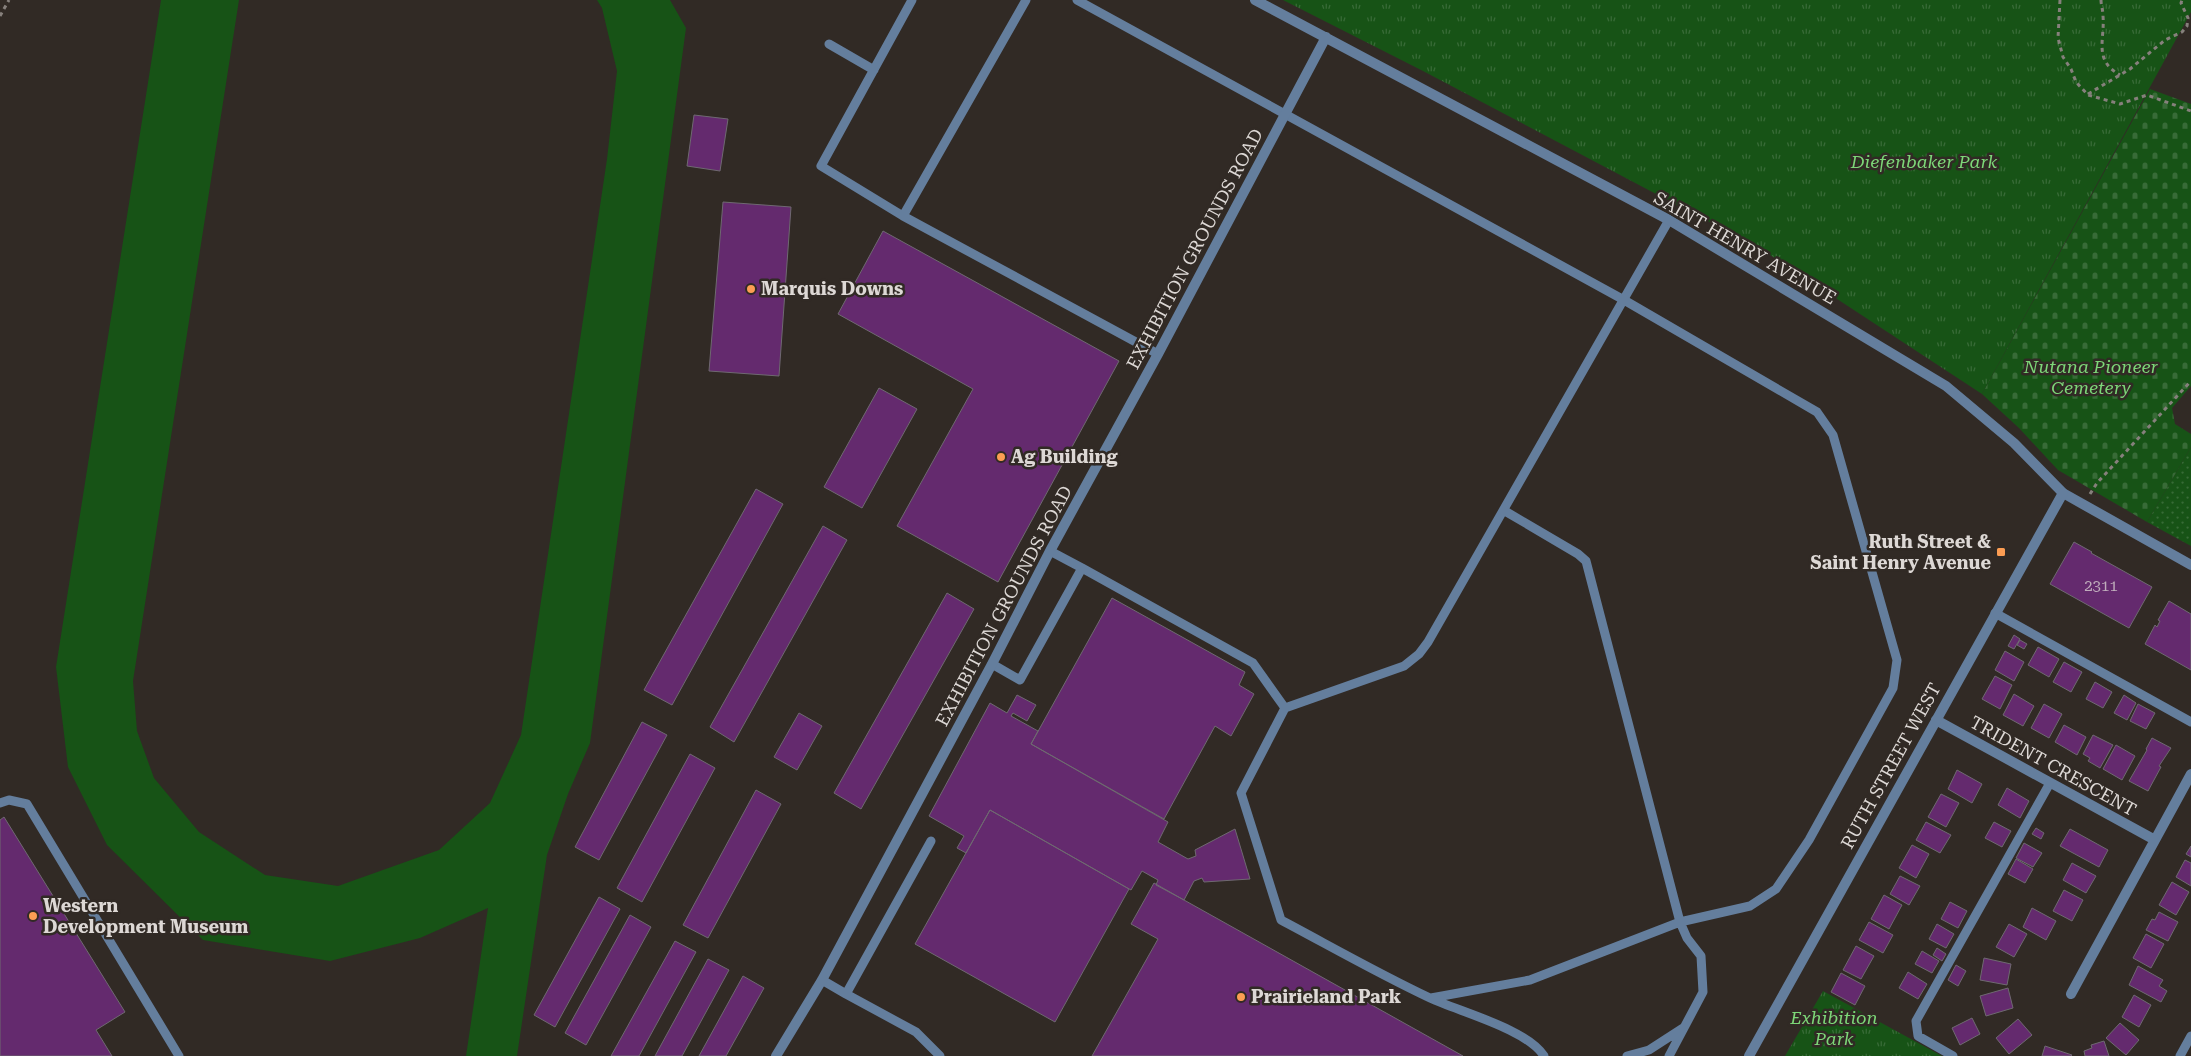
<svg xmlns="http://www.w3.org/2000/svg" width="2191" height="1056" font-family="'Roboto Serif',serif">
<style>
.grass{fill:url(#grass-dots)}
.cemetery{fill:url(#cemetery-stones)}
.park{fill:url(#park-tufts)}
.pitch{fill:#175316}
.building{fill:#642a6e;stroke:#6f6971}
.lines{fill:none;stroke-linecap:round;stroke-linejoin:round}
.path{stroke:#86807c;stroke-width:3;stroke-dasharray:4 4;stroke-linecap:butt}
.service{stroke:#647e9d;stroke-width:9}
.minor{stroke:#647e9d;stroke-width:10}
.tertiary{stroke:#647e9d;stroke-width:10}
.poi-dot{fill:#fc9d53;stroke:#312a25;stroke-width:2}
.labels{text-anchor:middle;stroke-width:5;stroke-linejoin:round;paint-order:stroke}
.number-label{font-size:15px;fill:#bfacbb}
.park-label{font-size:18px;font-style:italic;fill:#7dd778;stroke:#312a25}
.street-label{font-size:18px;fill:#ddd8d5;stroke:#312a25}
.poi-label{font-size:18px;font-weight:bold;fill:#ddd8d5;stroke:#312a25;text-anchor:start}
</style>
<defs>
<pattern id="grass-dots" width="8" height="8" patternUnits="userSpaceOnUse" patternTransform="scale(1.25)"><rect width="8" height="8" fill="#175316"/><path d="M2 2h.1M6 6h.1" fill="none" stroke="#386b37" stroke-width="1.8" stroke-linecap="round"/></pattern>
<pattern id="cemetery-stones" width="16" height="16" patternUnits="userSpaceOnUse" patternTransform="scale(1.25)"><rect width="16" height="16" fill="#175316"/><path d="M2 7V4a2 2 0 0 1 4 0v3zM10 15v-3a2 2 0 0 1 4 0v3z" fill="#386b37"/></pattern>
<pattern id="park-tufts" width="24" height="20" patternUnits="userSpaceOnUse" patternTransform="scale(1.25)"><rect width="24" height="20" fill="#175316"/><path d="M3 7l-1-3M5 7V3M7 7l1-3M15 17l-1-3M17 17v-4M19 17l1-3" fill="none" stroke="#386b37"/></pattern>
</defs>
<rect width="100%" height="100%" fill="#312a25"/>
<path class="grass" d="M2191,447V546L2147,522Z"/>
<path class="cemetery" d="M2150,89L2191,104V386L2172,408L2175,424L2191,434V447L2147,522L2058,470L2019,428L1982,394Z"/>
<path class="park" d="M1283,0H2191V12L1982,394L1764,251L1423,71Z
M1823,991L1942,1056H1785Z"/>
<path class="pitch" d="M161,0H239L133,681L137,731L154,778L199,832L265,875L338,886L439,850L490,803L521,735L607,159L617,71L602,8L597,0H670L686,28L590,743L568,794L547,855L517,1056H466L488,908L420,938L330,961L203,940L107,845L68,767L56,667Z"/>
<path class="building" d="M694,115L728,119L720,171L687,166Z
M723,202L791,207L779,376L709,371Z
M883,231L1119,361L998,582L897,526L973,389L838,314Z
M879,388L917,409L862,508L824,487Z
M756,489L783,504L672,705L644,690Z
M823,526L847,540L734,742L710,727Z
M2074,542L2092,552L2091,553L2152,587L2129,628L2050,584Z
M947,593L974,609L861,809L834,793Z
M1112,598L1245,672L1239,685L1254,694L1231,736L1215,726L1164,819L1031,744Z
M2169,601L2191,614V670L2145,644L2155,625L2157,627L2160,621L2158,620Z
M2014,635L2020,639L2014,649L2008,646Z
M2020,640L2027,644L2024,649L2017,645Z
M2038,647L2059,659L2049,677L2028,665Z
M2005,651L2024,662L2014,681L1995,670Z
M2064,662L2082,672L2071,692L2053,682Z
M1995,676L2012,685L2000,709L1982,699Z
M2095,682L2112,692L2103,708L2086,699Z
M2014,694L2034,706L2023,726L2003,715Z
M1017,695L1036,705L1027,721L1013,713L1011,716L1038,731L1031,744L1168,822L1158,842L1188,859L1196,856L1195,850L1235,829L1250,879L1204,882L1202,878L1194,881L1184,900L1156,885L1158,880L1142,871L1131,890L990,810L966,853L957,848L964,836L929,816L990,703L1007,713Z
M2124,695L2136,703L2127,720L2114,713Z
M2044,704L2062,714L2049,738L2031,728Z
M2138,704L2155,713L2146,729L2130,721Z
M799,713L822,726L797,770L774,757Z
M642,722L667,735L599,860L575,847Z
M2064,725L2086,737L2077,755L2055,742Z
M2093,735L2113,745L2100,768L2088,761L2090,758L2083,754Z
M2152,738L2171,748L2159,766L2161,767L2148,791L2129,781L2147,750L2146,749Z
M2116,745L2135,756L2122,780L2103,769Z
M690,754L715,768L642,902L617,888Z
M1957,770L1982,784L1972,803L1948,789Z
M2007,788L2029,801L2020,818L1998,805Z
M756,790L781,804L708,938L683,925Z
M1941,794L1959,803L1946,827L1928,817Z
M990,810L1129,889L1055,1022L915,944Z
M4,817L125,1012L96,1030L112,1056H0V820Z
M1926,822L1951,835L1940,853L1916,840Z
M1994,822L2011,831L2002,847L1985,838Z
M2036,828L2044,833L2041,839L2032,834Z
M2070,829L2108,850L2099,867L2060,846Z
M2024,843L2042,853L2033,867L2016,858Z
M1912,845L1929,854L1916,878L1899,868Z
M2191,846V857L2186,854Z
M2016,859L2033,869L2025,883L2008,874Z
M2185,860L2191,863V886L2176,877Z
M2072,863L2096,876L2086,893L2063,880Z
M1900,876L1920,886L1909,905L1890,894Z
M2172,882L2189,892L2176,915L2159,905Z
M1154,883L1184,900L1463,1056H1092L1158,939L1131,924Z
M2064,890L2083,900L2072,921L2053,911Z
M1884,895L1902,905L1889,929L1871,919Z
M599,897L620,909L555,1027L534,1015Z
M1950,902L1967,911L1958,928L1941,919Z
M2032,908L2056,921L2046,940L2023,927Z
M2159,912L2178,922L2168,941L2146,930L2152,919L2155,920Z
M630,915L651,927L586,1045L565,1033Z
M1869,922L1893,935L1883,953L1859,940Z
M1937,924L1954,934L1946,948L1929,939Z
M2009,924L2027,934L2014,957L1996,947Z
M2146,934L2164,944L2151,968L2133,958Z
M675,941L696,952L639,1056H611Z
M1856,946L1874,956L1861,979L1843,970Z
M1937,948L1946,954L1942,961L1933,955Z
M1922,951L1939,961L1932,973L1915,964Z
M1984,958L2011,964L2007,985L1980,980Z
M708,959L729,970L682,1056H655Z
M1956,965L1966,971L1958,986L1948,980Z
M2138,966L2163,980L2159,986L2167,991L2161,1002L2129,985Z
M1908,972L1927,984L1918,999L1899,988Z
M1841,973L1865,986L1855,1005L1831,992Z
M743,976L764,988L726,1056H699Z
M2008,988L2013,1008L1986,1016L1980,996Z
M2134,995L2151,1005L2139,1027L2122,1017Z
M1972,1018L1980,1034L1960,1045L1952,1028Z
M2018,1019L2032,1035L2009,1054L1996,1038Z
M2120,1023L2139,1040L2126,1055L2106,1038Z
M2104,1041L2109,1056H2085L2084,1051L2092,1048L2091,1045Z
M2045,1046L2072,1055L2071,1056H2042Z"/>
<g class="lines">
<path class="path" d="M2060,0L2058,38L2063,57L2071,69L2076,82L2088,95L2120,104L2147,95L2191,111
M2101,0C2101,5 2103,10 2103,16C2105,40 2093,60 2120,75
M0,16L9,0
M2088,94L2130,69L2165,40L2182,32L2187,26L2188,18L2181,3L2182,0
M2090,494L2097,483L2191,381"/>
<path class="service" d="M912,0L821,166L903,216L1158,354
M1077,0L1624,300L1817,412L1833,435L1897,660L1893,688L1809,840L1776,889L1750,906L1680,922L1687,938L1701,956L1703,992L1669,1056
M829,44L874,70
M903,216L1026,0
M1050,551L1082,568
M1995,613L2191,722
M992,664L1020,680L1082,568L1253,663L1285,708
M0,803L9,800L27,804L179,1056
M931,841L846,994L916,1032L940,1056
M822,980L846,994
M1431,998L1530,980L1680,922L1586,561L1578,554L1505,511
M1544,1056C1527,1029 1460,1012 1430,998C1379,974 1330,946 1281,920L1241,793L1285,708L1404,666L1419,654L1428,642L1669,220
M1627,1056L1649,1050L1683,1028
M1953,1056L1918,1036L1916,1021L2050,783
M2180,1056L2191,1036"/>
<path class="minor" d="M1255,0L1669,220L1946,386L2014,443L2063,493L2191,565
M1936,720L2155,840
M2071,994L2191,774
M776,1056L822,980L992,664L1050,551L1158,354L1326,37"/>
<path class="tertiary" d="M1749,1056L2063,493"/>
</g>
<g class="poi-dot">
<circle cx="751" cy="289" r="5"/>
<circle cx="1001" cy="457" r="5"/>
<rect x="1996" y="547" width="10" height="10" rx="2.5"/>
<circle cx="33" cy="916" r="5"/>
<circle cx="1241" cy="997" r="5"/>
</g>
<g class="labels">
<g class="number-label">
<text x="2101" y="591">2311</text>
</g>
<g class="park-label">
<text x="1924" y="168">Diefenbaker Park</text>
<text x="2091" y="373">Nutana Pioneer<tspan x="2091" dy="21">Cemetery</tspan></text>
<text x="1834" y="1024">Exhibition<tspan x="1834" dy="21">Park</tspan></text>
</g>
<g class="street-label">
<text transform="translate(1745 248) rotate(30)" y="6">SAINT HENRY AVENUE</text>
<text transform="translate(1195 249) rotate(-62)" y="6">EXHIBITION GROUNDS ROAD</text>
<text transform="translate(1004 606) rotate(-62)" y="6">EXHIBITION GROUNDS ROAD</text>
<text transform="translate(1891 766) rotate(-61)" y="6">RUTH STREET WEST</text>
<text transform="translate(2053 766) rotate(29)" y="6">TRIDENT CRESCENT</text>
</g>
<g class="poi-label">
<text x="761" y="295">Marquis Downs</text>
<text x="1011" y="463">Ag Building</text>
<text x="1991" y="548" text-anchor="end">Ruth Street &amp;<tspan x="1991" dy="21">Saint Henry Avenue</tspan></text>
<text x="43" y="912">Western<tspan x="43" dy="21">Development Museum</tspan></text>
<text x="1251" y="1003">Prairieland Park</text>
</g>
</g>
</svg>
